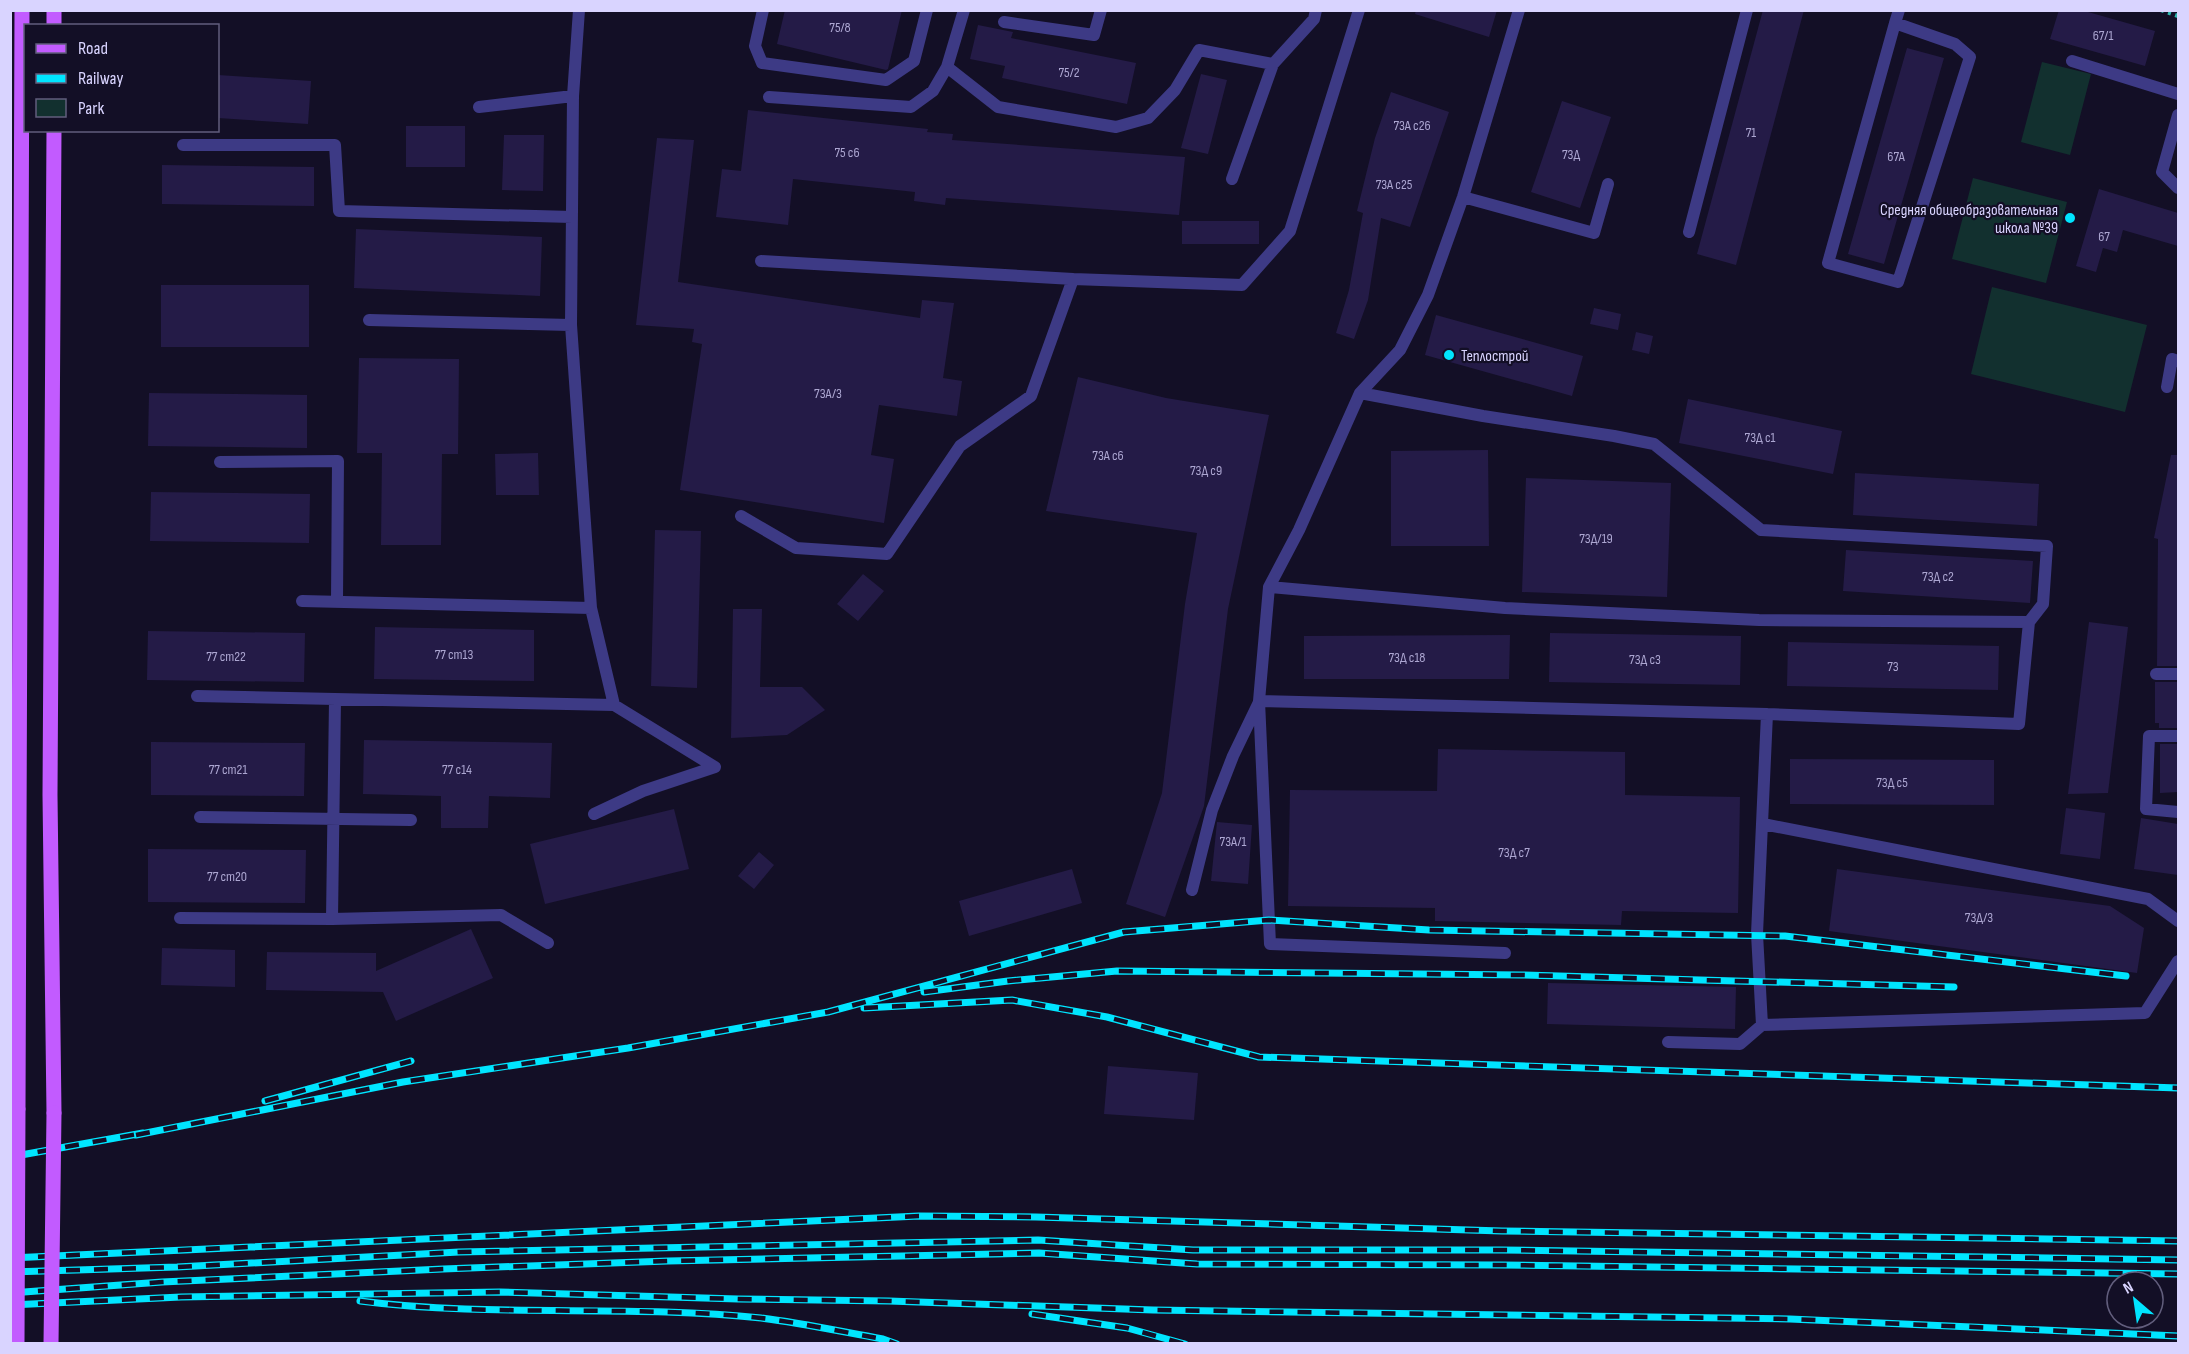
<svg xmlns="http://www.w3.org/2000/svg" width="2189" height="1354" font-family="'Sofia Sans Condensed',sans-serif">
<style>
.green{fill:#12302f}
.building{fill:#241b47}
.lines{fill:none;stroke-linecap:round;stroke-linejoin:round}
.path{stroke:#2fb8b0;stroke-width:4;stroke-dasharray:3 4.5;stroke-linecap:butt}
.service{stroke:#3d3a85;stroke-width:12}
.primary{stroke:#c25bff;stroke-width:15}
.rail-casing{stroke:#00e5ff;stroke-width:7}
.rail{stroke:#130f26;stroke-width:4.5;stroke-dasharray:14;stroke-linecap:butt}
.primary-bridge{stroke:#c25bff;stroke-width:15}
.poi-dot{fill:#00e5ff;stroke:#130f26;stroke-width:2}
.labels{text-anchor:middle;stroke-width:4.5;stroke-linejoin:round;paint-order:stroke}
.number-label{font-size:14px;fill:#aca6d1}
.poi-label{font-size:16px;fill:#d9d4ff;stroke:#130f26;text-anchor:end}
</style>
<rect width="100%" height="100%" fill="#130f26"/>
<path class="green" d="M2042,62L2091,74L2070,155L2021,142Z
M1973,178L2067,202L2046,283L1952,259Z
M1992,287L2147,325L2125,412L1971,374Z"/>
<path class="building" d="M785,10H902L888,69L886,70L777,44Z
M1416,10H1497L1489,37L1415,14Z
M1763,10H1804L1736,265L1697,254Z
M2059,10H2081L2155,31L2145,66L2050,39Z
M978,25L1013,32L1011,38L1136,63L1127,104L1002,78L1005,66L970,59Z
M1907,48L1944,58L1884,264L1848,254Z
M1201,74L1227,80L1208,154L1181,148Z
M218,75L311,81L308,124L218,118Z
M1391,92L1449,112L1410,227L1381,218L1368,300L1354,339L1336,333L1349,290L1363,213L1357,211L1375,138Z
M1562,101L1611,117L1580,208L1531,192Z
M748,110L928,129L927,132L953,134L952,140L1185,157L1179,215L946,198L945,205L914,201L915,192L793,179L788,225L716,217L722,169L741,171Z
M406,126H465V167H406Z
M504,135H544L543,191L502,190Z
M657,138L694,140L678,282L920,318L922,300L954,303L943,378L962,381L957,416L879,405L871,455L894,459L884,523L680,490L702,344L692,342L694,329L636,325Z
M162,165L314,167V206L162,204Z
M2099,189L2178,213V246L2123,230L2117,252L2103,248L2096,272L2076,266Z
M1182,221H1259V244H1182Z
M356,229L542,237L540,296L354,288Z
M161,285H309V347H161Z
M1594,308L1621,314L1618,330L1590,324Z
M1436,315L1583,356L1572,396L1425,355Z
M1636,332L1653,336L1649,354L1632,350Z
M359,358L459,359L458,454H442L441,545H381L382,453H357Z
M1078,377L1166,398L1269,415L1228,609L1204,806L1165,917L1126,904L1162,793L1185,604L1197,533L1046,511Z
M149,393L307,395V448L148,446Z
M1688,399L1842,431L1833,474L1679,443Z
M1488,450L1489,546H1391V451Z
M538,453L539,495H496L495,454Z
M2171,455H2178V666H2157L2158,539L2154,538Z
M1855,473L2039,484L2037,526L1853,515Z
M1526,478L1671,483L1667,597L1522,592Z
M151,492L310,494L309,543L150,541Z
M655,530L701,531L697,688L651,686Z
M1846,550L2033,561L2030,603L1843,591Z
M863,574L884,591L858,621L837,604Z
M733,609H762L760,687H802L825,710L787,735L731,738Z
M2089,622L2128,627L2108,793L2068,794Z
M375,627L534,630V681L374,679Z
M148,631L305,633L304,682L147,680Z
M1550,633L1741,636L1740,685L1549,682Z
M1510,635L1509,679H1304V636Z
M1788,642L1999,646L1998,690L1787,686Z
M2155,682H2178V728H2159V723H2155Z
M364,740L552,743L550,798L489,796L488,828H441V796L363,794Z
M151,742L305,743L304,796L151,795Z
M2160,744H2178V792L2160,793Z
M1438,749L1625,752V795L1740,797L1738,913L1622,911L1621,925L1435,921V908L1288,906L1290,790L1437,791Z
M1790,759L1994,760V805L1790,804Z
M2066,808L2105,813L2100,859L2060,854Z
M674,809L689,869L545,904L530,844Z
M2141,818L2178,824V875L2134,869Z
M1217,822L1252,825L1248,884L1211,881Z
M148,849L306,850L305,903L148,902Z
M759,852L774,865L754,889L738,876Z
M1072,869L1082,903L969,936L959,901Z
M1837,869L2110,906L2144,928L2137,973L1829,931Z
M471,929L493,978L396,1021L383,992L266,990L267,952L376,953V971Z
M162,948L235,950V987L161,985Z
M1548,983L1736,987L1735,1029L1547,1024Z
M1108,1066L1198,1073L1194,1120L1104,1114Z"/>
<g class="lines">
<path class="path" d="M2161,10L2178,16"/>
<path class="service" d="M579,10L573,96L571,325L591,608L614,705L715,767L643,791L594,814
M763,10L755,46L762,63L886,80L914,61L927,10
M1004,22L1094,35L1101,10
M1895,23L1955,44L1970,57L1898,282L1828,263L1895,23L1899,10
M2072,61L2178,94
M947,67L998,107L1116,127L1148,118L1175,90L1199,50L1273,64
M769,97L911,107L933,91L947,67L964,10
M479,107L573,96
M2178,115L2162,172L2178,188
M183,145H335L339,211L572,217
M1232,179L1273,64L1314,19L1316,10
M1463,197L1594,233L1608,184
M1689,232L1747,10
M761,261L1073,279
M369,320L571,325
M2167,387L2172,359L2178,361
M1360,393L1483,416L1614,436L1654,444L1761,530L2047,546L2043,604L2029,622L2019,724L1767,714L1259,701L1269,587L1299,530L1360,393L1400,350L1428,295L1463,197L1519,10
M220,462L338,461L337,601
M741,516L796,548L887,554L960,446L1031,396L1073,279L1242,285L1290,231L1359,10
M1269,587L1505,608L1759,620L2029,622
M302,601L591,608
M2156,674H2178
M197,696L614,705
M335,700L332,919L501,915L548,943
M1259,701L1270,944L1505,953
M2178,736H2149L2146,809L2178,812
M200,817L411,820
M1763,824L2148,899L2178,921
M1192,890L1212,810L1233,756L1259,702
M180,918L332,919
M1762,1025L1757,934L1767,714
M1668,1042L1740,1044L1762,1025L2145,1013L2178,961"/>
<path class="primary" d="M54,26V10
M18,1109L22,10
M54,1113L50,795L54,130"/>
<g class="rail-casing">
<path id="rail" d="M924,992L1008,981L1117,971L1522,975L1954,987
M864,1008L1012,1000L1107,1017L1259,1057L2178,1088
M265,1101L411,1061
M136,1135L403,1082L628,1048L828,1012L1124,932L1269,920L1429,930L1785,936L2126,976
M10,1157L143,1133
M10,1258L919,1216L1036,1217L1502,1231L2178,1241
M10,1272L177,1267L459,1252L1038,1240L1193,1250H1501L2178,1260
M10,1293L162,1282L443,1269L668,1261L1039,1253L1197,1264L1501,1265L2178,1274
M360,1301C493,1318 628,1304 761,1318C802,1323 843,1332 883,1339L897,1344
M10,1305L181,1297L500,1292L738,1299L889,1301L1153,1310L1790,1319L2178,1336
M1032,1314L1127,1328L1185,1344"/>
</g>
<use href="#rail" class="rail"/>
<path class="primary-bridge" d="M17,1344L18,1109
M51,1344L54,1113"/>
</g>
<g class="poi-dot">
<circle cx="2070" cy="218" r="6"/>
<circle cx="1449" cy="355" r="6"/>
</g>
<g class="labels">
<g class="number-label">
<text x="840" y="32">75/8</text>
<text x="2103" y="40">67/1</text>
<text x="1069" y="77">75/2</text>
<text x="1412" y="130">73А с26</text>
<text x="1751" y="137">71</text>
<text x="847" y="157">75 с6</text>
<text x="1571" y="159">73Д</text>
<text x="1896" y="161">67А</text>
<text x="1394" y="189">73А с25</text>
<text x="2104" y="241">67</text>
<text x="828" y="398">73А/3</text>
<text x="1760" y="442">73Д с1</text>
<text x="1108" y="460">73А с6</text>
<text x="1206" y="475">73Д с9</text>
<text x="1596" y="543">73Д/19</text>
<text x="1938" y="581">73Д с2</text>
<text x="454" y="659">77 ст13</text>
<text x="226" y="661">77 ст22</text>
<text x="1407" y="662">73Д с18</text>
<text x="1645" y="664">73Д с3</text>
<text x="1893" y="671">73</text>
<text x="228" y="774">77 ст21</text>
<text x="457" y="774">77 с14</text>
<text x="1892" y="787">73Д с5</text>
<text x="1233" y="846">73А/1</text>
<text x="1514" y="857">73Д с7</text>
<text x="227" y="881">77 ст20</text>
<text x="1979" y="922">73Д/3</text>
</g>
<g class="poi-label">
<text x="2058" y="215">Средняя общеобразовательная<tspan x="2058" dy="18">школа №39</tspan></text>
<text x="1461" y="361" text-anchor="start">Теплострой</text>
</g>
</g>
<rect width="2189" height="1354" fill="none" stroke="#d9d4ff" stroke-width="24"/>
<rect x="24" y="24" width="195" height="108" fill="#130f26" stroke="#625e7d" stroke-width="1.5"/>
<rect x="36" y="44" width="30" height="9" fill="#c25bff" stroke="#625e7d" stroke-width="1.5"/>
<text x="78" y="54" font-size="18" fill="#d9d4ff">Road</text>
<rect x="36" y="74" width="30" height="9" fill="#00e5ff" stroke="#625e7d" stroke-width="1.5"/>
<text x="78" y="84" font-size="18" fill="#d9d4ff">Railway</text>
<rect x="36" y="99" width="30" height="18" fill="#12302f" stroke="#625e7d" stroke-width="1.5"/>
<text x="78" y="114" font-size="18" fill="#d9d4ff">Park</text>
<g transform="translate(2135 1300) rotate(331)"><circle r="28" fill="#130f26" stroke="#625e7d" stroke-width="1.5"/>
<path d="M0-4.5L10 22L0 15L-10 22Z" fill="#00e5ff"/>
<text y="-9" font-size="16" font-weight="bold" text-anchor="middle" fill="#d9d4ff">N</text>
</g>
</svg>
